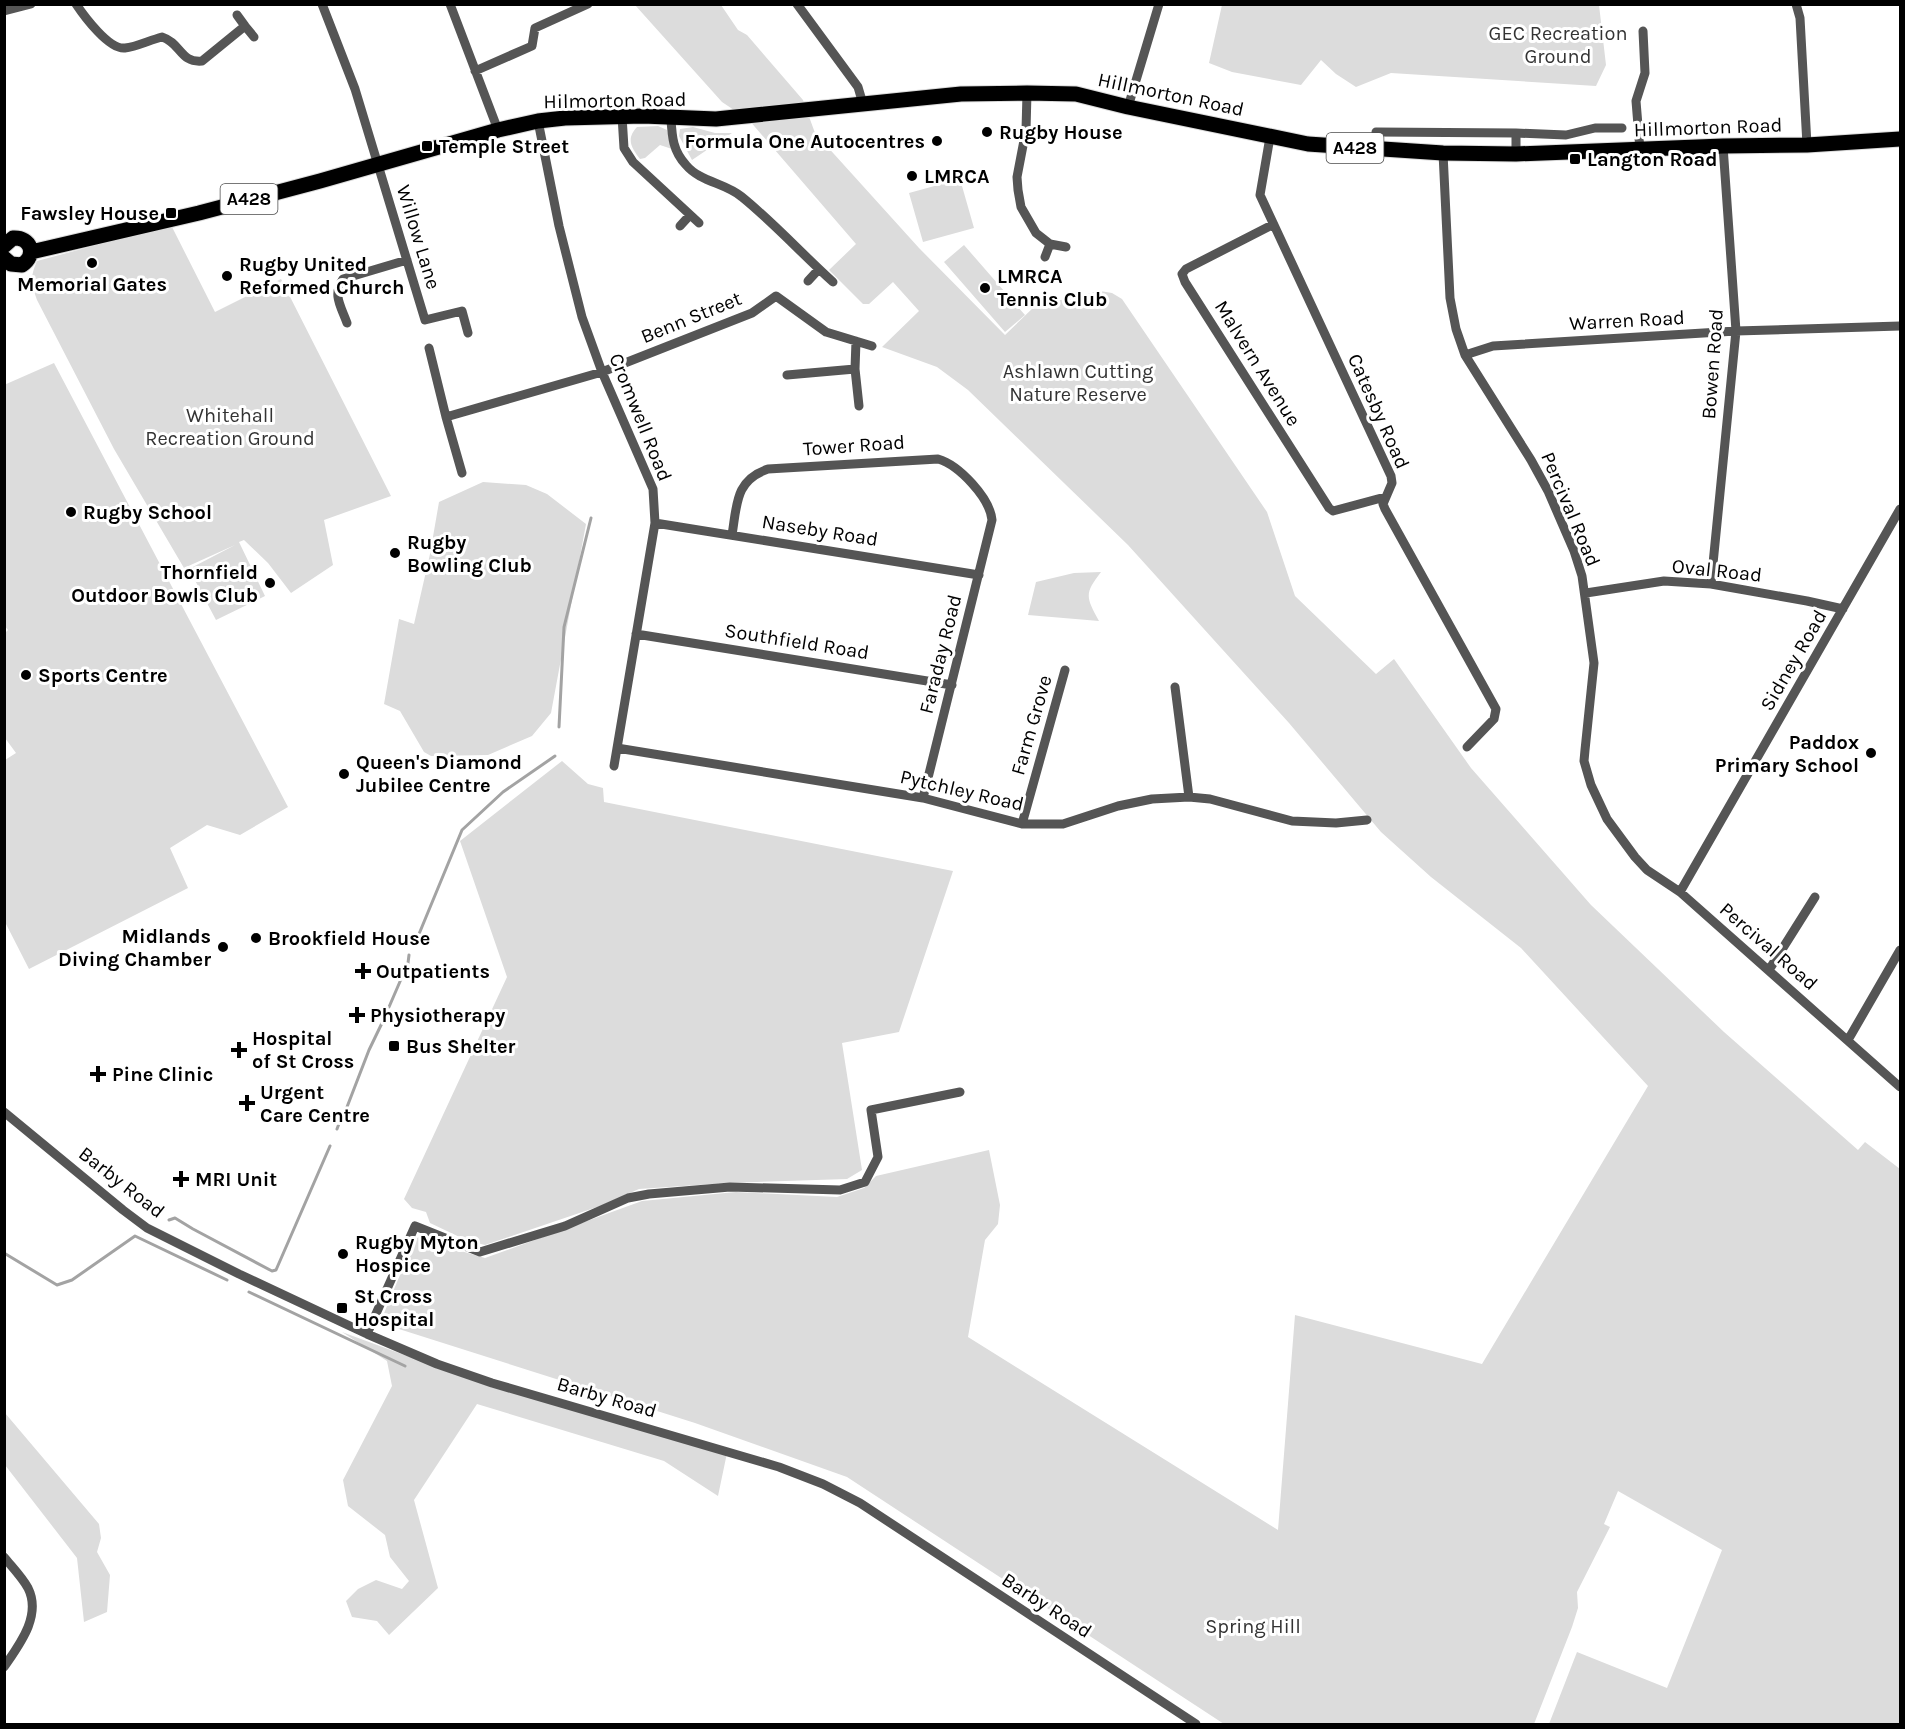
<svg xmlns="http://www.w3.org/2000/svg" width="1905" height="1729" font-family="Karla,sans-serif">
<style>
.green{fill:#dcdcdc}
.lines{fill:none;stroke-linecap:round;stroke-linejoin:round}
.stream{stroke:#a3a3a3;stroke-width:3}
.trunk-casing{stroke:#dbdbdb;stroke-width:17}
.minor{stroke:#555;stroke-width:9}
.trunk{stroke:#000;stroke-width:15}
.poi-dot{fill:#000;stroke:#fff;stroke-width:2}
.labels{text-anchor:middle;stroke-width:6;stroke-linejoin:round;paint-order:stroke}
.shield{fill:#fff;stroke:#4c4c4c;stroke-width:1.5}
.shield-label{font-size:18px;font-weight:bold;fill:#000}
.park-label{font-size:20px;fill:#333;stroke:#fff}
.street-label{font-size:20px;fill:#000;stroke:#fff}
.poi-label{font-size:20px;font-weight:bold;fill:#000;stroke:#fff;text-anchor:start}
</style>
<rect width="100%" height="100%" fill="#fff"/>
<path class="green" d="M635,5H721L738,30L747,35L803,100L815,133L919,248L1005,335L1035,306L1100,291L1112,293L1122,299L1267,512L1295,596L1376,674L1394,659L1471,768L1591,905L1724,1032L1858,1150L1865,1142L1900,1169V1724H1549L1577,1652L1667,1688L1722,1550L1618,1491L1604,1524L1610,1527L1577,1592L1578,1608L1572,1627L1534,1724H1224L847,1477L695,1423L380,1323L412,1246L417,1238L423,1235L461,1251L485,1258L642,1201L736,1192L837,1197L864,1188L876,1176L989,1150L1000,1205L998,1224L985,1240L968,1337L1278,1530L1295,1315L1482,1364L1648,1086L1521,948L1431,877L1381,832L1289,723L1128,545L968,390L937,367L882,347L919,311L893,282L869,304H863L829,270L856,244L749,120L722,102Z
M1599,5L1606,65L1596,86L1391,73L1356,87L1336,74L1321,60L1301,85L1232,72L1209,63L1222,5Z
M658,126L667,130L672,149L660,145L645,158L640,159C631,147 626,139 637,127Z
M693,127L715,133H732L692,160L679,136L680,129Z
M960,179L974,228L923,242L909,193Z
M171,225L215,312L281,279L391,496L324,520L333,565L291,593L268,563L244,540L239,542L265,596L216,620L189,569L235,545L184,568L114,449L37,300C31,283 30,277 37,261Z
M964,245L1025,315L1005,332L944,262Z
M54,363L288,807L240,835L207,825L170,848L188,888L29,969L5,922V760L16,753L5,738L4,634L8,630L4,625V385Z
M483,482L526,485L547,494L586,524L551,713L532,736L488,755L431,756L424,752L400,711L384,704L399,619L414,624L430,554L439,502Z
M1101,572C1084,594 1086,597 1099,621L1028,615L1036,582L1074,573Z
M562,761L588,784L603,788L604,802L953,871L899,1032L842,1043L862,1170L847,1179L727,1183L639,1189L600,1206L485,1245L468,1241L430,1223L426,1212L412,1208L404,1199L507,977L460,841Z
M342,1332L483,1384L727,1453L718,1496L664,1461L477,1404L414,1500L438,1588L389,1635L377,1621L352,1617L346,1601L358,1589L376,1580L402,1589L409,1581L390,1557L385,1535L348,1506L343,1480L392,1386L387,1361Z
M5,1413L99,1524L101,1538L97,1552L110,1575L107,1612L84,1622L77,1558L5,1465Z"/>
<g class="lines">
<path class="stream" d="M559,727L564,627L591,518
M419,934L462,830L503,792L555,756
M389,1007L408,963L409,955
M347,1107L369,1050L383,1021
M337,1129L340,1121
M169,1220L175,1218L193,1229L272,1271L276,1270L330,1146
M4,1253L57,1285L72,1280L135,1236L227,1280
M249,1292L405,1366"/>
<g class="trunk-casing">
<path id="trunk" d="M4,246L13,238C31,237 37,255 22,265L11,264L4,258
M31,252L199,213L320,181L498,130L538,121L565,118L643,116L716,119L961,94L1027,93L1076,94L1128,107L1308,144L1443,153L1516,154L1723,146L1807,145L1900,139"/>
</g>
<path class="minor" d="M76,4C84,16 109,50 125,48C136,47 150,40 162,37C181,43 180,63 202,61L245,26L237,15
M322,4L355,89L425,320L462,311L468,333
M450,4L498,130
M797,4L858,87L863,104
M1796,4L1800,18L1807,145
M4,11L31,4
M245,26L254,37
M475,71L532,46L535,28L588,4
M1027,93L1026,130L1017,177L1018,190L1021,207L1036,233L1050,244L1066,247
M1128,107L1159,4
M622,116L624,148L633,162L699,223
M671,119C672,137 673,151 686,165C700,182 726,183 742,197C774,223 802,254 833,282
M538,121L559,226L582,317L602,372L653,489L655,523L614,766
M1376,132L1516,133
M1270,137L1260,195L1391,476L1392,483L1383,504L1385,509L1496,709L1494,719L1467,747
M1640,150L1636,101L1645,73L1643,31
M1443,153L1450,298L1456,329L1465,355L1531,460L1548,491L1574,551L1582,576L1594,663L1585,750L1584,761L1591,785L1607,819L1635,857L1647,870L1680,892L1900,1087
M1516,154V133L1566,135L1595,128H1622
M1272,225L1186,269L1182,274L1185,282L1329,508L1333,511L1385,497
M680,226L690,215
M1045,257L1050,244
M808,281L819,269
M347,323C341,306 332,295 343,279L407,260
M856,341L855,369L859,406
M429,348L446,417L602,372L752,313L776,296L826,332L872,346
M1465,355L1493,346L1736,331L1900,326
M787,375L855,369
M446,417L462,473
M655,523L979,575
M732,535C737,505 735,480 768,469L938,459C959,465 990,498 992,520L923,798
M1711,584L1736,331L1723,146
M1586,593L1664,581L1711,584L1807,601L1843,609
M636,634L952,685
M1175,687L1189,797
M617,748L923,798L1022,824H1063L1118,806L1152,799L1189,797L1210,799L1292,821L1336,823L1367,820
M1022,824L1065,670
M1680,892L1900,509
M1769,970L1815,897
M1848,1040L1900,950
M4,1112L123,1210L147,1228L239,1274L367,1334L437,1364L492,1383L779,1467L823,1484L860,1503L1196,1724
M367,1334L415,1226L480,1252L565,1226L628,1198L649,1194L730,1187L840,1190L865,1182L878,1157L871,1110L960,1092
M4,1557C12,1567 22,1577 28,1588C42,1616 19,1645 4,1667"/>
<use href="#trunk" class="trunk"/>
</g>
<g class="poi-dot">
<circle cx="987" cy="132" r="6"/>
<circle cx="937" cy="141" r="6"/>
<rect x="421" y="140" width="12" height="12" rx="3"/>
<rect x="1569" y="153" width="12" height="12" rx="3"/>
<circle cx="912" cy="176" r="6"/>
<rect x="165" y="207" width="12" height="12" rx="3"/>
<circle cx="92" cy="263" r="6"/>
<circle cx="227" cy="276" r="6"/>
<circle cx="985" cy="288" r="6"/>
<circle cx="71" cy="512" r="6"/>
<circle cx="395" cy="553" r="6"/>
<circle cx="270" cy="583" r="6"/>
<circle cx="26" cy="675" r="6"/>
<circle cx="1871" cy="753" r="6"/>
<circle cx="344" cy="774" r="6"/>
<circle cx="256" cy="938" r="6"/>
<circle cx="223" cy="947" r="6"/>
<path d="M360 962h6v6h6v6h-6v6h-6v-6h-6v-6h6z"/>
<path d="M354 1006h6v6h6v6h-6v6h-6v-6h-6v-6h6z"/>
<rect x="388" y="1040" width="12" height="12" rx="3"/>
<path d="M236 1041h6v6h6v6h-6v6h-6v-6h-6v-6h6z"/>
<path d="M95 1065h6v6h6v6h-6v6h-6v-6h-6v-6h6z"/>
<path d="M244 1094h6v6h6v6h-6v6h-6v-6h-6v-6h6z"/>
<path d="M178 1170h6v6h6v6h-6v6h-6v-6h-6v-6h6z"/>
<circle cx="343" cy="1254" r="6"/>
<rect x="336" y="1302" width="12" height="12" rx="3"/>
</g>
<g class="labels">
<g class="shield">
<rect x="1326.5" y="133" width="57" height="30" rx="4.5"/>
<rect x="220.5" y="184" width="57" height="30" rx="4.5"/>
</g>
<g class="shield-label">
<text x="1355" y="154">A428</text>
<text x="249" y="205">A428</text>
</g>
<g class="park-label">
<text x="1558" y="40">GEC Recreation<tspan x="1558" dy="23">Ground</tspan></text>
<text x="1078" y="378">Ashlawn Cutting<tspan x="1078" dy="23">Nature Reserve</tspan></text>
<text x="230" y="422">Whitehall<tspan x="230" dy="23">Recreation Ground</tspan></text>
<text x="1253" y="1633">Spring Hill</text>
</g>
<g class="street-label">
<text transform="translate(1171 94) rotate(12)" y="7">Hillmorton Road</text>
<text transform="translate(615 100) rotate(-1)" y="7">Hilmorton Road</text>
<text transform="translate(1708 127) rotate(-2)" y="7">Hillmorton Road</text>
<text transform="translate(419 237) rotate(73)" y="7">Willow Lane</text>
<text transform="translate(691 317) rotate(-22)" y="7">Benn Street</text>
<text transform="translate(1627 320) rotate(-3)" y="7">Warren Road</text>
<text transform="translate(1258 363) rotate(58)" y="7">Malvern Avenue</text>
<text transform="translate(1712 364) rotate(-86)" y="7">Bowen Road</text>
<text transform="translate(1379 411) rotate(66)" y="7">Catesby Road</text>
<text transform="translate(641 417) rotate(68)" y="7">Cromwell Road</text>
<text transform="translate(854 445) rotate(-4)" y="7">Tower Road</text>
<text transform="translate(1571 509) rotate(67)" y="7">Percival Road</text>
<text transform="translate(820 530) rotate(9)" y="7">Naseby Road</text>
<text transform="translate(1717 570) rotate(6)" y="7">Oval Road</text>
<text transform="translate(797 641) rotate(9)" y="7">Southfield Road</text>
<text transform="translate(940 654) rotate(-76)" y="7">Faraday Road</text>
<text transform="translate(1793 660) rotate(-60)" y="7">Sidney Road</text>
<text transform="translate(1031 725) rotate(-74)" y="7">Farm Grove</text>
<text transform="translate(962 790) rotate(13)" y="7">Pytchley Road</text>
<text transform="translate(1769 946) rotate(41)" y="7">Percival Road</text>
<text transform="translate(122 1182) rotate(38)" y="7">Barby Road</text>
<text transform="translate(607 1397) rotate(16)" y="7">Barby Road</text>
<text transform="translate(1047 1605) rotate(33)" y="7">Barby Road</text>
</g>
<g class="poi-label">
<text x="999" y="139">Rugby House</text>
<text x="925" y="148" text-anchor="end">Formula One Autocentres</text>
<text x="439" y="153">Temple Street</text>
<text x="1587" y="166">Langton Road</text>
<text x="924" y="183">LMRCA</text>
<text x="159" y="220" text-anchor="end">Fawsley House</text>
<text x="239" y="271">Rugby United<tspan x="239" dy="23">Reformed Church</tspan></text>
<text x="997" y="283">LMRCA<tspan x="997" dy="23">Tennis Club</tspan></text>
<text x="92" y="291" text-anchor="middle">Memorial Gates</text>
<text x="83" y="519">Rugby School</text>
<text x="407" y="549">Rugby<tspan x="407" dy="23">Bowling Club</tspan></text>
<text x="258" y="579" text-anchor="end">Thornfield<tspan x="258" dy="23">Outdoor Bowls Club</tspan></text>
<text x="38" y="682">Sports Centre</text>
<text x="1859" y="749" text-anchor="end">Paddox<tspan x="1859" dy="23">Primary School</tspan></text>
<text x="356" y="769">Queen's Diamond<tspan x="356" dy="23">Jubilee Centre</tspan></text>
<text x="211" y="943" text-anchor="end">Midlands<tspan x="211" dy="23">Diving Chamber</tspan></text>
<text x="268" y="945">Brookfield House</text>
<text x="376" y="978">Outpatients</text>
<text x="370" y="1022">Physiotherapy</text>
<text x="252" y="1045">Hospital<tspan x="252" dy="23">of St Cross</tspan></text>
<text x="406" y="1053">Bus Shelter</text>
<text x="112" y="1081">Pine Clinic</text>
<text x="260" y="1099">Urgent<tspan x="260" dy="23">Care Centre</tspan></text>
<text x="195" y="1186">MRI Unit</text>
<text x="355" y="1249">Rugby Myton<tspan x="355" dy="23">Hospice</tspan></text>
<text x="354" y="1303">St Cross<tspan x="354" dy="23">Hospital</tspan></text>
</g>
</g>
<rect width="1905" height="1729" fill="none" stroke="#000000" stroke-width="12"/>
</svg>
